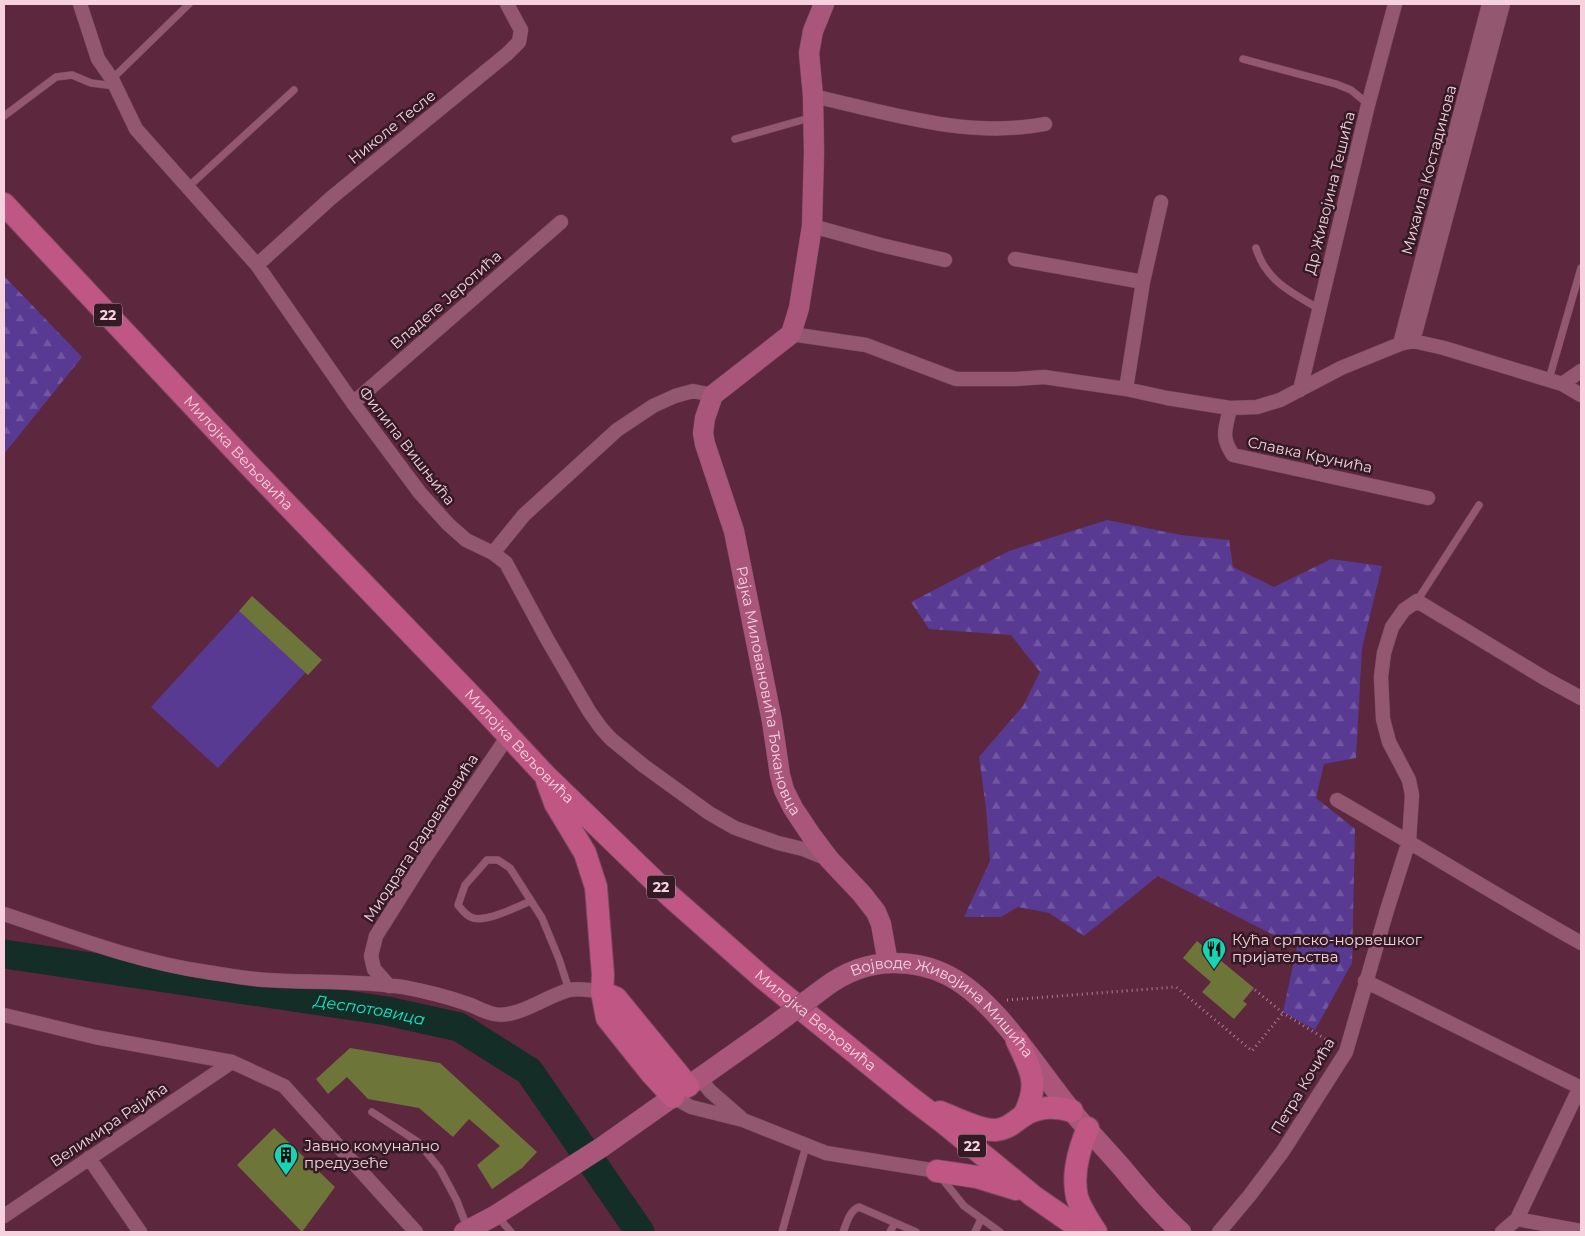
<svg xmlns="http://www.w3.org/2000/svg" width="1585" height="1236" font-family="Montserrat,sans-serif">
<style>
.forest{fill:url(#forest-firs)}
.green{fill:#583a93}
.lines{fill:none;stroke-linecap:round;stroke-linejoin:round}
.river{stroke:#142d26;stroke-width:29}
.building{fill:#6d7538}
.lane-casing{stroke:#76475c;stroke-width:8}
.street-casing{stroke:#76475c;stroke-width:15}
.secondary-casing{stroke:#76475c;stroke-width:21}
.primary-casing{stroke:#76475c;stroke-width:24}
.path{stroke:#ad8192;stroke-width:3;stroke-dasharray:1 4;stroke-linecap:butt}
.lane{stroke:#93576f;stroke-width:7}
.street{stroke:#93576f;stroke-width:14}
.secondary{stroke:#a9567a;stroke-width:20}
.primary{stroke:#bf5684;stroke-width:22}
.secondary-bridge-casing{stroke:#76475c;stroke-width:21;stroke-linecap:butt}
.secondary-bridge{stroke:#a9567a;stroke-width:20}
.labels{text-anchor:middle;stroke-width:5;stroke-linejoin:round;paint-order:stroke}
.shield{fill:#331a24;stroke:#bb9ba6;stroke-width:1}
.shield-label{font-size:14px;font-weight:bold;fill:#f5d2de}
.street-label{font-size:15px;fill:#f5d2de;stroke:#331a24}
.poi-label{font-size:15px;fill:#f5d2de;stroke:#331a24;text-anchor:start}
.water-label{font-size:16px;font-style:italic;fill:#14eac5;stroke:#331a24}
</style>
<defs>
<pattern id="forest-firs" width="22" height="20" patternUnits="userSpaceOnUse" patternTransform="scale(1.25)"><rect width="22" height="20" fill="#583a93"/><path d="M5 1l3.5 6h-7zM16 11l3.5 6h-7z" fill="#7156a2"/></pattern>
</defs>
<rect width="100%" height="100%" fill="#5d273e"/>
<path class="forest" d="M4,276L82,357L4,454Z
M1107,520L1181,535L1229,540L1233,567L1274,587L1331,559L1382,566L1362,648L1356,758L1324,764L1316,798L1355,829L1352,963L1315,1030L1283,1012L1297,947L1158,876L1084,936L1049,913L1018,907L1001,917H964L990,861L986,808L979,757L1023,706L1040,672L1011,635L929,629L911,602L1009,551Z"/>
<path class="green" d="M239,611L306,672L218,768L151,707Z"/>
<g class="lines">
<path class="river" id="s1" d="M4,954L387,1011L459,1027L529,1071L640,1232"/>
</g>
<path class="building" d="M252,596L322,660L308,675L239,611Z
M1197,941L1254,988L1243,1001L1247,1004L1234,1019L1202,992L1211,982L1183,958Z
M350,1048L440,1063L537,1152L522,1168L492,1189L477,1165L500,1146L469,1119L453,1137L419,1108L368,1099L347,1077L328,1094L316,1079Z
M274,1128L335,1187L302,1232L237,1165Z"/>
<g class="lines">
<g class="lane-casing">
<path id="lane" d="M1243,59L1336,84L1351,90L1368,104
M112,79L189,4
M4,116L56,77L72,75L91,83L115,86
M735,139L813,117
M187,188L294,90
M1256,248C1266,281 1291,292 1319,309
M1549,379L1581,268
M1417,601L1479,505
M531,901C516,907 488,922 473,918C466,916 462,910 458,905L465,885L487,860H498L510,868L542,918L559,959L569,990
M372,1112L418,1142L440,1169L457,1201L467,1227
M940,1176L964,1206L1000,1232
M498,1217L511,1232
M782,1232L806,1146
M843,1232C847,1223 849,1211 859,1207L916,1232
M890,1232L895,1223
M975,1232L981,1219"/>
</g>
<g class="street-casing">
<path id="street" d="M80,4L98,59L112,79L136,129L257,265L353,403L420,493L448,524L466,540L493,553L506,563L547,639L589,711L601,728L611,739L644,766L709,813L735,828L778,843L803,849L828,859
M813,96C889,113 967,139 1045,124
M812,226L881,245L945,260
M1015,259L1143,282
M257,265L331,198L507,54L519,42L521,30L507,4
M791,334L866,345L956,379H1015L1044,377L1126,389L1167,398L1230,408L1257,407L1280,400L1341,368L1400,344L1413,341L1444,348L1562,384L1581,395
M1413,341L1503,4
M1400,344L1489,4
M1562,384L1581,371
M1126,389L1143,282L1161,202
M1300,390L1368,105L1395,4
M353,403L561,222
M1230,408C1226,429 1220,436 1233,455L1428,498
M493,553L524,515L617,430L653,406L675,396L693,391L713,395
M1337,800C1419,847 1499,897 1581,943
M4,914C70,936 137,962 207,972C227,975 247,979 267,980C312,983 358,980 403,987C424,991 445,996 465,1003C475,1006 484,1012 494,1014C517,1019 546,996 569,990C580,988 592,990 602,992
M1365,981L1581,1088
M389,986L374,969L371,956L376,936L425,858L508,736
M4,1015L95,1037L232,1062L284,1086L416,1232
M700,1078L710,1091L741,1118
M673,1097L691,1107L743,1120L826,1153L937,1171
M89,1158L140,1232
M4,1216L232,1062
M1517,1219L1581,1231
M1219,1232L1250,1195L1283,1151L1346,1052L1387,910L1409,841L1412,795L1409,780L1389,742L1383,719L1381,677L1384,653L1392,627L1404,610L1417,601L1546,679L1581,698
M1502,1232L1517,1219L1580,1087"/>
</g>
<g class="secondary-casing">
<g id="secondary">
<path id="s2" d="M824,4L813,31L809,53L813,96L814,153L812,226L799,308L791,334L713,395L705,418L703,433L705,444L734,531L772,721L780,775L784,790L793,808L811,835L829,859L862,894L876,912L881,924L888,963"/>
<path id="s3" d="M824,988C845,972 868,963 894,963C913,963 932,967 949,976C996,1000 1038,1070 1071,1110C1088,1131 1107,1150 1124,1170C1142,1192 1160,1213 1181,1232"/>
<path d="M464,1232L496,1215L602,1147L769,1029"/>
</g>
</g>
<g class="primary-casing">
<g id="primary">
<path id="s4" d="M4,204L248,464L477,702L545,775L670,896L763,978L911,1098L944,1123L1033,1196L1085,1232"/>
<path d="M547,781L555,803L585,853L596,887L603,975L602,992L607,1018L651,1073L673,1097"/>
<path d="M602,992L616,998L688,1086"/>
<path d="M1017,1041C1031,1070 1040,1084 1024,1115"/>
<path d="M940,1112C956,1118 980,1131 996,1130C1008,1129 1014,1122 1023,1116C1038,1106 1057,1106 1072,1111"/>
<path d="M1088,1128C1079,1149 1072,1175 1077,1197C1081,1210 1089,1221 1096,1232"/>
<path d="M937,1171L977,1177L1016,1189"/>
</g>
</g>
<path class="path" d="M1255,990L1283,1013L1335,1045
M1007,1000L1176,987L1252,1051L1283,1013"/>
<use href="#lane" class="lane"/>
<use href="#street" class="street"/>
<use href="#secondary" class="secondary"/>
<use href="#primary" class="primary"/>
<g class="secondary-bridge-casing">
<path id="secondary-bridge" d="M769,1029L824,988"/>
</g>
<use href="#secondary-bridge" class="secondary-bridge"/>
</g>
<defs>
<g id="restaurant-pin" transform="scale(1.25)"><path d="M0 17L-7.5 6A9.5 9.5 0 1 1 7.5 6Z" fill="#16d5b3" stroke="#331a24"/><path d="M-5-6h1v4h1v-4h1v4h1v-4h1v5L-1.5 .5V6h-2V.5L-5-1ZM5-6V6H3V1.5H1.5Q1.5-4 5-6Z" fill="#111"/></g>
<g id="building-pin" transform="scale(1.25)"><path d="M0 17L-7.5 6A9.5 9.5 0 1 1 7.5 6Z" fill="#16d5b3" stroke="#331a24"/><path d="M-4-6H4V6H1V3H-1V6H-4ZM-2.5-4.3h1.7v1.8h-1.7ZM.8-4.3h1.7v1.8H.8ZM-2.5-1h1.7V.8h-1.7ZM.8-1h1.7V.8H.8Z" fill="#111"/></g>
</defs>
<g fill-rule="evenodd">
<use href="#restaurant-pin" x="1214" y="949"/>
<use href="#building-pin" x="286" y="1155"/>
</g>
<g class="labels">
<g class="shield">
<rect x="94" y="303.5" width="28" height="23" rx="4"/>
<rect x="647" y="875.5" width="28" height="23" rx="4"/>
<rect x="958" y="1134.5" width="28" height="23" rx="4"/>
</g>
<g class="shield-label">
<text x="108" y="320">22</text>
<text x="661" y="892">22</text>
<text x="972" y="1151">22</text>
</g>
<g class="street-label">
<text transform="translate(392 127) rotate(-39)" y="5">Николе Тесле</text>
<text transform="translate(1429 170) rotate(-75)" y="5">Михаила Костадинова</text>
<text transform="translate(1330 193) rotate(-76)" y="5">Др Живојина Тешића</text>
<text transform="translate(446 300) rotate(-41)" y="5">Владете Јеротића</text>
<text transform="translate(407 446) rotate(52)" y="5">Филипа Вишњића</text>
<text dy="5" stroke="none"><textPath href="#s4" startOffset="342">Милојка Вељовића</textPath></text>
<text transform="translate(1310 455) rotate(12)" y="5">Славка Крунића</text>
<text dy="5" stroke="none"><textPath href="#s2" startOffset="740">Рајка Миловановића Ђокановца</textPath></text>
<text dy="5" stroke="none"><textPath href="#s4" startOffset="748">Милојка Вељовића</textPath></text>
<text transform="translate(421 838) rotate(-57)" y="5">Миодрага Радовановића</text>
<text dy="5" stroke="none"><textPath href="#s3" startOffset="139">Војводе Живојина Мишића</textPath></text>
<text dy="5" stroke="none"><textPath href="#s4" startOffset="1152">Милојка Вељовића</textPath></text>
<text transform="translate(1303 1086) rotate(-59)" y="5">Петра Кочића</text>
<text transform="translate(109 1125) rotate(-34)" y="5">Велимира Рајића</text>
</g>
<g class="poi-label">
<text x="1232" y="945">Кућа српско-норвешког<tspan x="1232" dy="17">пријатељства</tspan></text>
<text x="304" y="1151">Јавно комунално<tspan x="304" dy="17">предузеће</tspan></text>
</g>
<g class="water-label">
<text dy="6" stroke="none"><textPath href="#s1" startOffset="370">Деспотовица</textPath></text>
</g>
</g>
<rect width="1585" height="1236" fill="none" stroke="#f5d2de" stroke-width="10"/>
</svg>
